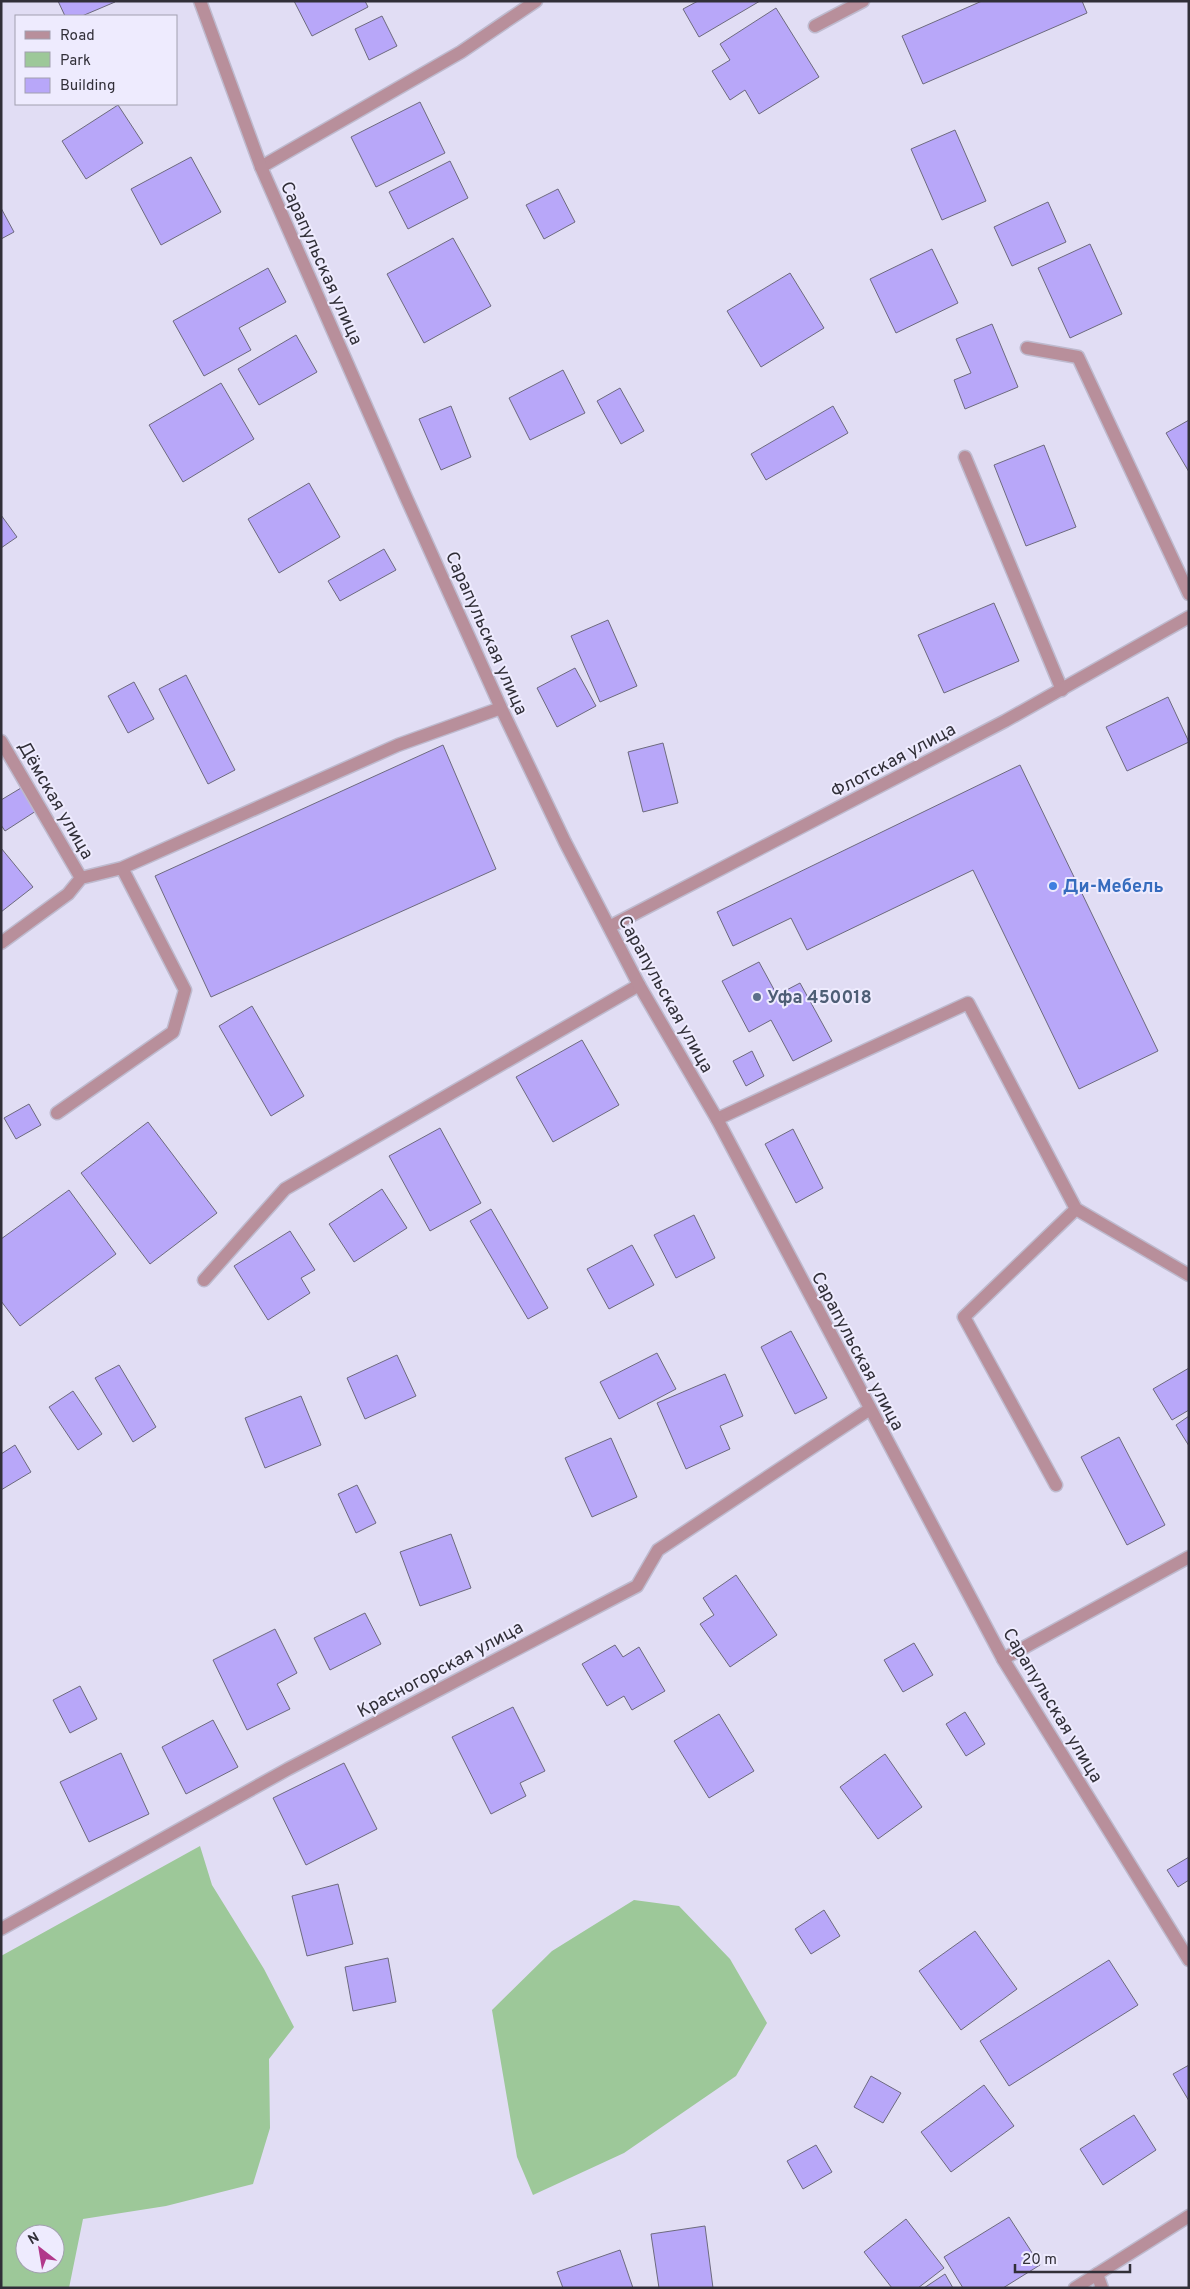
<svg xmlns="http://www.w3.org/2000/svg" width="1190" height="2289" font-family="Overpass,sans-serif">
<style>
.green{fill:#9dc899;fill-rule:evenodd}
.building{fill:#b8a7f9;stroke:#6d6a7e}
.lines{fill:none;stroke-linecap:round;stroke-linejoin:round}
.service-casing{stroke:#bebace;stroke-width:15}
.minor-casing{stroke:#bebace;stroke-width:15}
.tertiary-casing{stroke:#bebace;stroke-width:15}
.service{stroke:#b88f9b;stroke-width:12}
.minor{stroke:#b88f9b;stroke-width:12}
.tertiary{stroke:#b88f9b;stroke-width:12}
.shop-dot{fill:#3f7fe0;stroke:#eeebfe;stroke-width:2}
.service-dot{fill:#5c6f8a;stroke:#eeebfe;stroke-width:2}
.labels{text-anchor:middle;stroke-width:4;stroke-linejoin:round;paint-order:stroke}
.street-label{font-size:18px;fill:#312f38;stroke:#eeebfe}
.shop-label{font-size:18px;font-weight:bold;fill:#366cbe;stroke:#eeebfe;text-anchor:start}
.service-label{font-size:18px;font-weight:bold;fill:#4e5e75;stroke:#eeebfe;text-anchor:start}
</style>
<rect width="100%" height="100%" fill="#e1ddf4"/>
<path class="green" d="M200,1846L212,1885L264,1969L294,2027L269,2059L270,2128L253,2184L166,2206L83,2219L69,2288H1V1956ZM25,2234H55V2264H25Z
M634,1900L679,1906L730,1959L767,2023L736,2076L624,2153L533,2195L517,2157L492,2010L552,1951Z"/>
<path class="building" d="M58,1H115V2L82,16H65Z
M294,1H365L368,7L312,36Z
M698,1H760L699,37L683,9Z
M982,1H1082L1087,13L923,84L902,36Z
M776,8L819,77L759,114L745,90L730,100L712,71L730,60L720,44Z
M382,16L397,46L369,60L355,29Z
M420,102L445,153L376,187L351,137Z
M118,105L143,143L86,179L62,141Z
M955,130L986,201L942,220L911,149Z
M191,157L221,212L161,245L131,189Z
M450,161L468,198L408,229L389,192Z
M558,189L575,222L544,239L526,205Z
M1048,202L1066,242L1012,266L994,227Z
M1,208L14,232L1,239Z
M453,238L491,306L424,343L387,274Z
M1090,244L1122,314L1070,338L1038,268Z
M932,249L958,303L896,333L870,279Z
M268,268L286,302L239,328L251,350L204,376L173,321Z
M790,273L824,328L761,367L727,311Z
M992,324L1018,387L965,409L954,380L971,373L956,339Z
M296,335L317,372L259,405L238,369Z
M563,370L585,413L530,440L509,398Z
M221,383L254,439L183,482L149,425Z
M620,388L644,431L621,444L597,401Z
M451,406L471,457L441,470L419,419Z
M833,406L848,433L766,480L751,454Z
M1189,420V472L1166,433Z
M1044,445L1076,527L1026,546L994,465Z
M309,483L340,537L279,573L248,519Z
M1,515L17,537L1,548Z
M384,549L396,570L340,601L328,581Z
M994,603L1019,661L944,693L918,635Z
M608,620L637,686L600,702L571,636Z
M575,668L596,706L557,727L537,688Z
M186,675L235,770L208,784L159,689Z
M134,682L154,719L128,733L108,696Z
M1168,697L1189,742L1127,771L1106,727Z
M663,743L678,803L643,812L628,752Z
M443,745L496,869L211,997L155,876Z
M1020,765L1158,1051L1079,1089L973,870L807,950L791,918L733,946L717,912Z
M21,788L36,811L5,831L1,825V800Z
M1,848L33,887L1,912Z
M759,962L777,995L800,983L832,1041L793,1061L771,1020L749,1032L722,981Z
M252,1006L304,1096L271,1116L219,1026Z
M582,1040L619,1105L553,1142L516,1077Z
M752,1051L764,1076L746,1086L733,1061Z
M29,1104L41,1125L16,1139L4,1118Z
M148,1122L217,1213L150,1264L81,1173Z
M440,1128L481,1203L430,1231L389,1156Z
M793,1129L823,1188L796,1203L765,1144Z
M382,1189L407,1228L354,1262L329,1224Z
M69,1190L116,1254L20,1326L1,1301V1239Z
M491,1209L548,1308L528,1319L470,1221Z
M694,1215L715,1258L676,1278L654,1235Z
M290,1231L315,1270L301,1278L310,1293L268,1320L234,1266Z
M632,1245L654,1285L609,1309L587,1269Z
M791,1331L827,1398L795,1414L761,1347Z
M657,1353L676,1389L619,1419L600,1382Z
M397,1355L416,1396L365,1419L347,1378Z
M119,1365L156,1427L133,1442L95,1378Z
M1189,1368V1410L1172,1420L1153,1389Z
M725,1374L743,1416L720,1426L730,1449L686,1469L657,1403Z
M73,1391L102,1434L78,1450L49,1407Z
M301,1396L321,1445L265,1468L245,1418Z
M1189,1416V1446L1176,1425Z
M1119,1437L1165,1525L1127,1545L1081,1457Z
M611,1438L637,1497L592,1517L565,1458Z
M15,1445L31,1472L1,1490V1454Z
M357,1485L376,1523L356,1533L338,1494Z
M451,1534L471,1588L420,1606L400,1552Z
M736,1575L777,1635L730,1667L700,1624L714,1615L703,1598Z
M365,1613L381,1644L330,1670L314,1638Z
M275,1629L297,1673L277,1684L290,1709L247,1730L213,1660Z
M914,1643L933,1675L903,1692L884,1660Z
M615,1645L623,1657L639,1647L665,1691L632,1710L624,1696L607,1706L582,1664Z
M80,1686L97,1719L70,1733L53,1700Z
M513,1707L545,1771L520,1783L526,1796L491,1814L452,1737Z
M965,1712L985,1744L966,1756L946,1724Z
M719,1714L754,1771L709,1798L674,1741Z
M213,1720L238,1767L186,1794L162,1747Z
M121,1753L149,1814L89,1842L60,1782Z
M885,1754L922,1807L878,1839L840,1787Z
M344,1763L377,1829L306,1865L273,1798Z
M1189,1857V1880L1178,1887L1167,1870Z
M338,1884L353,1944L307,1956L292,1896Z
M824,1910L840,1936L811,1954L795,1929Z
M975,1931L1017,1989L961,2030L919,1971Z
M388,1958L396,2002L353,2011L345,1967Z
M1109,1960L1138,2005L1009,2086L980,2041Z
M1189,2065V2101L1173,2074Z
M871,2076L901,2093L883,2123L854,2107Z
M984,2085L1014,2126L951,2172L921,2132Z
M1134,2115L1156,2150L1103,2185L1080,2149Z
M816,2145L832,2172L803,2189L787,2161Z
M1009,2217L1040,2265L1003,2288H963L944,2257Z
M906,2219L944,2268L918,2288H892L864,2252Z
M705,2226L713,2288H659L651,2234Z
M620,2250L633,2288H563L557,2272Z
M945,2274L953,2288H924Z"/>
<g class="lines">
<g class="service-casing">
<path id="service" d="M261,167L461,52L536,1
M965,457L1062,690
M717,1119L968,1003L1076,1209L1189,1275
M204,1280L285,1189L639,985
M1056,1485L964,1317L1076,1209
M1003,1659L1189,1557"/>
</g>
<g class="minor-casing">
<path id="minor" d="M200,1L261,167L405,495L501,708L565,842L639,985L717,1119L1003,1659L1189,1960
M815,26L863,1
M1027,348L1078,357L1189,594
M1,741L81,878
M609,927L1005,721L1189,617
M1,943L68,894L81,878L122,868L398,745L501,708
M57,1113L173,1032L185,990L122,868
M1,1929L288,1769L637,1586L658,1550L870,1409
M1097,2274L1102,2288"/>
</g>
<g class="tertiary-casing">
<path id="tertiary" d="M1075,2288L1189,2216"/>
</g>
<use href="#service" class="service"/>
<use href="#minor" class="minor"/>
<use href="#tertiary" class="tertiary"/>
</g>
<circle class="shop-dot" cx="1053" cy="886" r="5"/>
<circle class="service-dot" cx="757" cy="997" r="5"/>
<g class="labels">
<g class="street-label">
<text transform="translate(322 263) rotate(66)" y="6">Сарапульская улица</text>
<text transform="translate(487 633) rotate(66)" y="6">Сарапульская улица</text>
<text transform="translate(893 760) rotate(-28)" y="6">Флотская улица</text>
<text transform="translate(56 800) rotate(60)" y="6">Дёмская улица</text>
<text transform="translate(666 994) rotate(61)" y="6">Сарапульская улица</text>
<text transform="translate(858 1351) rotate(62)" y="6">Сарапульская улица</text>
<text transform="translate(440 1669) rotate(-28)" y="6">Красногорская улица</text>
<text transform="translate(1053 1705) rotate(59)" y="6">Сарапульская улица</text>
</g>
<g class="shop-label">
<text x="1063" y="892">Ди-Мебель</text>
</g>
<g class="service-label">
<text x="767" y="1003">Уфа 450018</text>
</g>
</g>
<rect width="1190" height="2289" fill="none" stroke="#312f38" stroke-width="5"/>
<rect x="15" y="15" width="162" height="90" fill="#eeebfe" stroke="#a2a0af"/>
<rect x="25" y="31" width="25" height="8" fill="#b88f9b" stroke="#a2a0af"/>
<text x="60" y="40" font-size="15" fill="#312f38">Road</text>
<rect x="25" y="52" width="25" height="15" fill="#9dc899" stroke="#a2a0af"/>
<text x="60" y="65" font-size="15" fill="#312f38">Park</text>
<rect x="25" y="78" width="25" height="15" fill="#b8a7f9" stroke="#a2a0af"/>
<text x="60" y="90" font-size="15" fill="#312f38">Building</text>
<g transform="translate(40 2249) rotate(329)"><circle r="24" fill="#eeebfe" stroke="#a2a0af"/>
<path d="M0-4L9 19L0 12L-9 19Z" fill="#b1388b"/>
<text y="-8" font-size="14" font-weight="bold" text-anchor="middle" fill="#312f38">N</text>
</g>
<path d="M1015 2264v8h115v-8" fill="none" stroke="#312f38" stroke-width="2.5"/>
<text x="1022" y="2264" font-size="15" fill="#312f38" stroke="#eeebfe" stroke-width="4" paint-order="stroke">20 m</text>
</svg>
